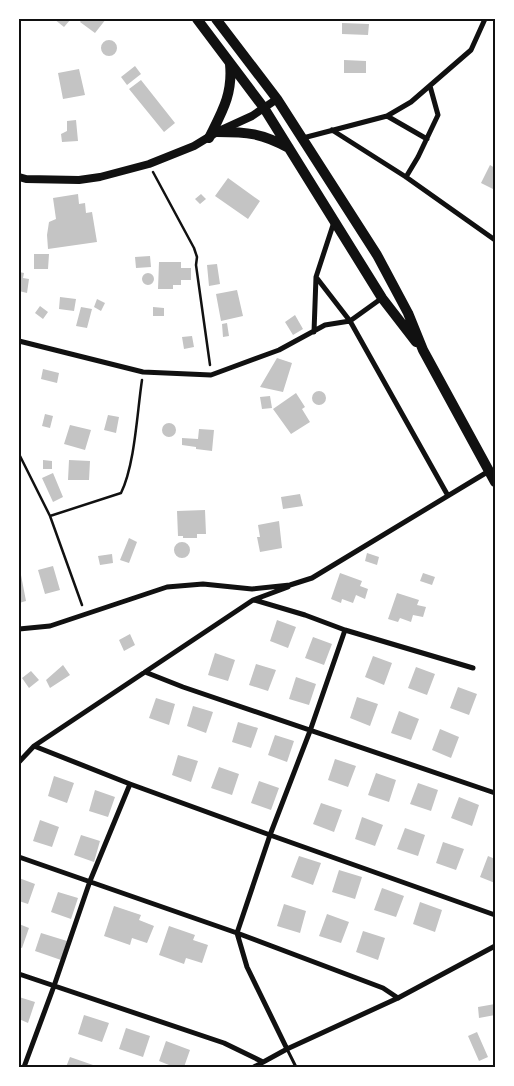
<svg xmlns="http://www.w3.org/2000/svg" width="514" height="1086" font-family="Jost,sans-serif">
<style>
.building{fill:#c4c4c4}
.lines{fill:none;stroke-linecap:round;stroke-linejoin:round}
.path{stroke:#111;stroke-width:2.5}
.service{stroke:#111;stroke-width:3}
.minor{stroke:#111;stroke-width:5}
.tertiary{stroke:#111;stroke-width:8}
.primary{stroke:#111;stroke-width:10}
.neatline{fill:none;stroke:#111;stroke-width:2}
</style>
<rect width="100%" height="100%" fill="#fff"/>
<path class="building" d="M54,19H71L64,27Z
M82,19H106L95,33L80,22Z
M342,23L369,24L368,35L342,34Z
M101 48a8 8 0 1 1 16 0a8 8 0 1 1-16 0Z
M344,60L366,61V73H344Z
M135,66L141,74L127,85L121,77Z
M79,69L85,95L63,99L58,73Z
M141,80L175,123L164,132L129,89Z
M76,120L78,141L62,142L61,134L67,131V121Z
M490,165L495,168V190L481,183Z
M228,178L260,201L248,219L215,196Z
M78,194L79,204L85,203L86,213L92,212L97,242L48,249L47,235L49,222L56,219L53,198Z
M201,194L206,199L200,204L195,199Z
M34,254H49L48,269H34Z
M150,256L151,267L136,268L135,257Z
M159,262H181V268H191V280H181V285H173V289H158Z
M217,264L220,284L209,286L207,265Z
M19,272L24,273L23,278L29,279L27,293L19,291Z
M142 279a6 6 0 1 1 12 0a6 6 0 1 1-12 0Z
M237,290L243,316L221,321L216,294Z
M60,297L76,299L74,311L59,309Z
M97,299L105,303L101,311L94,307Z
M40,306L48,312L43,319L35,313Z
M81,307L92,309L87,328L76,326Z
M153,307L164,308V316H153Z
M295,315L303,329L293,335L285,322Z
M227,323L229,336L223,337L222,324Z
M192,336L194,347L184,349L182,337Z
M277,358L292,363L283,392L260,387Z
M43,369L59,373L57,383L41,379Z
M312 398a7 7 0 1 1 14 0a7 7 0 1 1-14 0Z
M296,393L305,407L302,409L310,422L291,434L273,409Z
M270,396L272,408L262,409L260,397Z
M45,414L53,416L50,428L42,426Z
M108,415L119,417L116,433L104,430Z
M162 430a7 7 0 1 1 14 0a7 7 0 1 1-14 0Z
M70,425L91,430L85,450L64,444Z
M199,429L214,430L212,451L196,449V447L182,445V438L198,439Z
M43,460L52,461V469H43Z
M69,460L90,461L89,480H68Z
M53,473L63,497L53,502L42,478Z
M300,494L303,506L283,509L281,497Z
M205,510L206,534H197V538H183V536H178L177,511Z
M279,521L282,548L260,552L257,537H260L258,525Z
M129,538L137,542L129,563L120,560Z
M174 550a8 8 0 1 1 16 0a8 8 0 1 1-16 0Z
M367,553L379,557L377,565L365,561Z
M112,554L113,563L100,565L98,556Z
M53,566L60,590L45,594L38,570Z
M340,573L362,581L360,586L368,589L365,599L356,595L353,603L342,599L341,603L331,599Z
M423,573L435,577L432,585L420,581Z
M21,575L26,601L19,603V576Z
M397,593L419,600L417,605L426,607L423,617L413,615L411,622L400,618L398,622L388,619Z
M277,620L296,627L288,648L270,641Z
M130,634L135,645L124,651L119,640Z
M313,637L332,644L324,665L305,658Z
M215,653L235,660L228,681L208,675Z
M373,656L392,663L384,685L365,677Z
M256,664L276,670L268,691L249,685Z
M63,665L70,675L50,688L46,680Z
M416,667L435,674L427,695L408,688Z
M31,671L39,680L29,688L22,678Z
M296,677L316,684L309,705L289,699Z
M458,687L477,694L469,715L450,708Z
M357,697L378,704L370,726L350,718Z
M156,698L175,704L169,725L149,718Z
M193,706L213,712L206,733L187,726Z
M399,711L419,719L411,740L391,733Z
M238,722L258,728L251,748L232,742Z
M440,729L459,737L451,758L432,750Z
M275,735L294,741L287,762L268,755Z
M178,755L198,761L191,782L172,775Z
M335,759L356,766L348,787L328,780Z
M219,767L239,774L232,795L211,788Z
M376,773L396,780L389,802L368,795Z
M54,776L74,783L67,803L48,796Z
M259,781L279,788L271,810L251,803Z
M418,783L438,790L431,811L410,804Z
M95,790L115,797L108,817L89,811Z
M459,797L479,805L472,826L451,818Z
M321,803L342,810L334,832L313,824Z
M362,817L383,825L375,846L355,839Z
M40,820L59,827L52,847L33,841Z
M405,828L425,835L418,856L397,849Z
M81,835L100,841L94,862L74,855Z
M443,842L464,849L456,870L436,863Z
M299,856L321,863L313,885L291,877Z
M488,856L495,859V883L480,877Z
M339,870L362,877L355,899L332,892Z
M19,878L35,884L28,904L19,901Z
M382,888L404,896L396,917L374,910Z
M58,892L78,898L71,919L51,912Z
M420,902L442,910L435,932L413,924Z
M284,904L306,911L300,933L277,926Z
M114,906L141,915L139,920L154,926L147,943L132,938L130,945L104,936Z
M327,914L349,922L341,943L319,936Z
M19,924L29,928L22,948L19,947Z
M169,926L195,935L193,940L208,945L202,963L186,958L184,964L159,955Z
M363,931L385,938L378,960L356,952Z
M41,933L67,941L61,960L35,951Z
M19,997L35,1002L28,1023L19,1019Z
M495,1004V1015L479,1018L478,1007Z
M84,1015L109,1023L102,1042L78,1034Z
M126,1028L150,1036L143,1057L119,1049Z
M477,1032L488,1057L479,1061L468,1036Z
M166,1041L190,1050L184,1067H174L159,1061Z
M70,1057L93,1065V1067H66Z"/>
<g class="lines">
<path class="path" d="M153,172L194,248L197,257L196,265L210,365
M19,454L50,516L82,605
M50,516L121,493C135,464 137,413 142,380"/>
<path class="service" d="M287,1049L296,1067"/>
<path class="minor" d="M387,116L427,139
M332,130L406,177L495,240
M303,138L387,116L411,102L471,50L485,19
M406,177L418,157L438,115L430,86
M334,222L316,277L350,321L447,494
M314,332L316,277
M19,341L143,372L211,375L279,350L325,325L350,321L382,298
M254,600L305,615L345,630L473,668
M19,629L50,626L167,587L203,584L252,589L290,585L312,578L489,471
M145,672L183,687L495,793
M34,746L130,784L270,835L495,915
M19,762L34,746L253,600L288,587
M19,857L237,933L383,988L398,998
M19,974L224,1043L263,1062
M287,1049L247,967L237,933L270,835L310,731L345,630
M24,1067L54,986L90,881L130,784
M254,1067L287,1049L398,998L495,946"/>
<path class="tertiary" d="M19,177L26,179L79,180L100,177L149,164L194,146L217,132L252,116L277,99"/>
<path class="primary" d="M197,19L264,108L382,298L416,342
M216,19L277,99L377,255L408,313L423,350L495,482
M217,132C248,132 261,133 289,148
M209,138C222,112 233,94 230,64"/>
</g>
<rect width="514" height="1086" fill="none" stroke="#ffffff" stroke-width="40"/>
<rect x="20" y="20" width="474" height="1046" class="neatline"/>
</svg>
